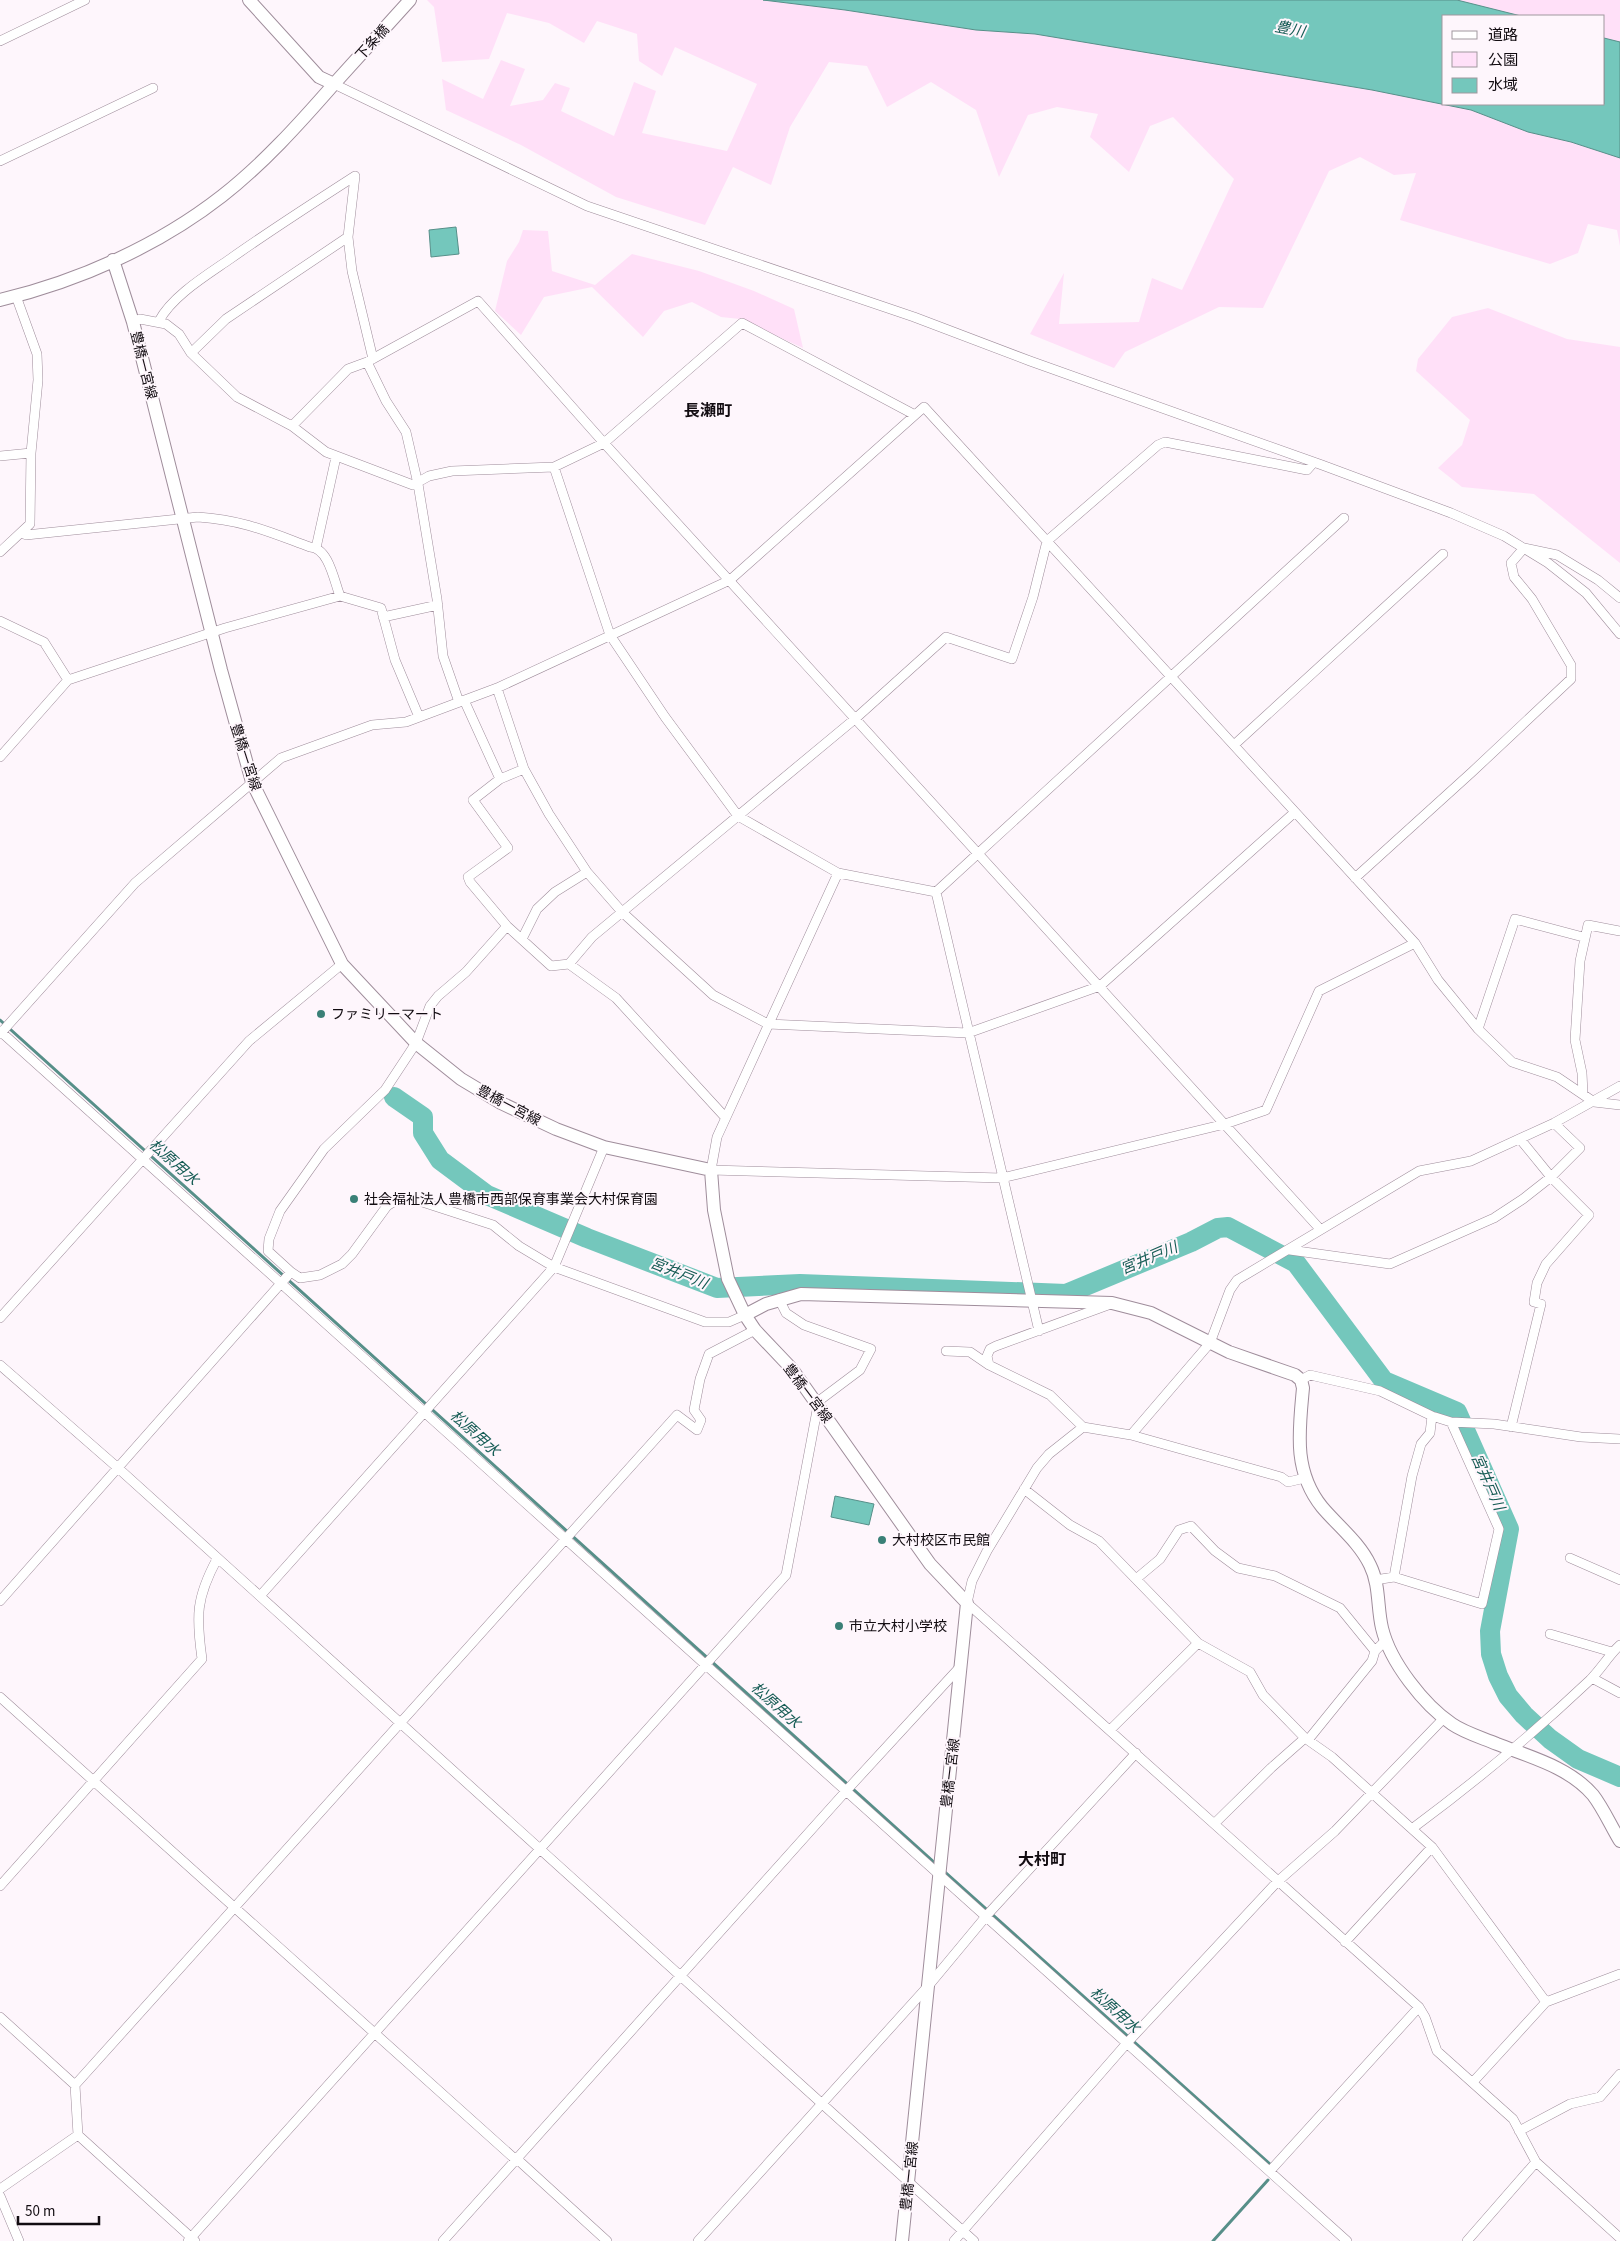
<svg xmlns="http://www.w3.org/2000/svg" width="1620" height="2241" font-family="'Source Sans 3','Noto Sans JP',sans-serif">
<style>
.green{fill:#ffe0f8}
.water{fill:#74c7bc;stroke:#578f89}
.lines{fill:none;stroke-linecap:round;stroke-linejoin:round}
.stream{stroke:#578f89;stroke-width:3}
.river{stroke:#74c7bc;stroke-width:20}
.street-casing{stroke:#9f8d9b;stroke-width:10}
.secondary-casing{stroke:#9f8d9b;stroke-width:14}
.street{stroke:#fff;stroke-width:9}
.secondary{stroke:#fff;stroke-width:12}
.poi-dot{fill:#3a8077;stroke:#fef6fc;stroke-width:2}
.labels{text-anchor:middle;stroke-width:4;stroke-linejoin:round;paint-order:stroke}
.street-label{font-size:14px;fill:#120c11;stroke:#fef6fc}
.poi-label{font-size:14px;fill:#120c11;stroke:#fef6fc;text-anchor:start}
.water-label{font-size:15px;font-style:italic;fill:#165c55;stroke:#fef6fc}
.quarter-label{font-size:16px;font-weight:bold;fill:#120c11;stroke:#fef6fc}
</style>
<rect width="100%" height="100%" fill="#fef6fc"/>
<path class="green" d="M427,0H763L845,10L976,30L1035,34L1372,90L1471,110L1528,132L1571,142L1620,158V246L1617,230L1588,224L1578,253L1550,264L1400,220L1416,173L1394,175L1360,157L1329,171L1263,308L1219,307L1125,352L1114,368L1030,334L1064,273L1059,324L1139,322L1152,278L1182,290L1234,179L1173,117L1150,126L1129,172L1090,137L1098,114L1057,107L1028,115L999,177L976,110L931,82L887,107L867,66L829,62L790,127L771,185L733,167L705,225L616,197L521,145L446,110L442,79L483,99L501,60L525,69L510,106L543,100L555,83L570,88L561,111L614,136L634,82L656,91L642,133L727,151L757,84L675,47L662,76L639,61L637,34L597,21L584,43L549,23L507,13L489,59L442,62L434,7Z
M1457,0H1620V42L1604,38V16H1521Z
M523,230L548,231L552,271L595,285L632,254L699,271L754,291L794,309L803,348L740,319L721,317L692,302L664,311L643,337L592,287L544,297L521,335L495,311L507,261L519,242Z
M1488,308L1567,339L1620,347V563L1534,494L1462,487L1438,468L1462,445L1470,420L1416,371L1418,359L1452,317Z"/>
<path class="water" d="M763,0H1457L1521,16H1444V104H1604V38L1620,42V158L1571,142L1528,132L1471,110L1372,90L1035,34L976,30L845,10Z
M456,227L459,254L431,257L429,230Z
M835,1496L874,1504L869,1525L831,1517Z"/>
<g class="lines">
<path class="stream" d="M0,1020L935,1863
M945,1872L1270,2164
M1213,2241L1268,2180"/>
<path class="river" d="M394,1097L423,1117V1133L440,1160L487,1195L587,1238L717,1288L800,1284L1066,1294L1191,1242L1218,1228L1228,1227L1296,1263L1384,1381L1457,1412L1509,1529L1490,1631L1491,1654L1498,1676L1508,1696L1524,1715L1550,1739L1578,1759L1620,1777"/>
<g class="street-casing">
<path id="street" d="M0,41L85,0
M334,84L587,206L914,317L1030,361L1322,465L1451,513L1504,536L1548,563L1586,593L1620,634
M0,161L153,88
M159,321C172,296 207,275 230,259C271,230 313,203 355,176L348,237L352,271L373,359
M133,322L140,319L166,324L179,334L191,353L237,397L292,426L326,452L413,485L429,476L452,471L554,467L604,443L742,323L915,415
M191,353L226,319L348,237
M367,362L386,401L406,432L418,484L437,599L443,656L459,702
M292,426L348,369L367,362L478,301L604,443L1320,1229
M0,456L31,453
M554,467L610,635L665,717L738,816L838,873L936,892L1344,518
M23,532L26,535L198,517C243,520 269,532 310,547C329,548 334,581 340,596
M316,548L336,457
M0,552L30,524L31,453L38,380L37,354L16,296
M383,617L438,605
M0,621L44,642L68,680
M497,688L524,769L549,814L587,872L622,912L713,995L768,1024L968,1033L1100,986L1295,812
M464,700L500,779
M1234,745L1443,554
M0,757L68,680L225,628L340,596L381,608L395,660L419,717
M524,769L500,779L473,800L508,848L468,877L470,882L507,926L551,966L569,964L616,998L725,1117
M838,873L717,1137L711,1170L1002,1178L1225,1124L1266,1110L1319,991L1415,943
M1355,878L1472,772L1571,679V665L1532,599L1514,577L1511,563L1524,548L1557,555L1598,580L1620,598
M936,892L1039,1331
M507,926L466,972L438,996L430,1006L416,1043L385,1090L324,1149L280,1211L269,1239L268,1251L291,1272L300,1278L320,1275L342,1264L352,1254L387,1206L395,1201L413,1199L493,1225L519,1246L554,1267L705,1322H729L745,1315
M1583,937L1515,919L1478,1029L1512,1062L1557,1077L1594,1102L1620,1105
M522,939L537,909L555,892L587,872
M569,964L592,937L856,718L946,637L1012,659L1033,597L1047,541L1158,445L1165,442L1307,470L1314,462
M0,1031L1347,2241
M0,1034L135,883L281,758L372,725L406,722L497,688L730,580L924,407L1415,943L1438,980L1478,1029
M1583,1094L1582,1073L1575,1040L1580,961L1588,925L1620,931
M1290,1250L1390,1264L1494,1218L1523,1199L1551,1177L1580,1148L1554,1123
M779,1299L786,1313L804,1325L871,1349L860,1370L816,1403
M0,1318L249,1041L342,964
M946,1351L970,1352L989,1365L1050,1395L1083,1427L1131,1435L1281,1477L1288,1482L1305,1478
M0,1365L118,1468L974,2241
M989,1365L987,1356L990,1349L996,1346L1108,1305
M1301,1380L1310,1375L1380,1391L1432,1416L1451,1422L1494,1424L1581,1437L1620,1439
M1083,1427L1049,1454L1037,1468L987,1551L972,1581L967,1603L1419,2007L1425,2017L1437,2051L1513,2119L1536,2162L1620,2238
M1511,1427L1541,1304L1534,1302L1537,1283L1546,1264L1589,1215L1551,1177L1520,1139
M1131,1435L1210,1343L1230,1290L1237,1280L1419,1171L1471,1161L1554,1123L1620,1086
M1024,1489L1070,1525L1099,1541L1198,1643L1250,1672L1263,1695L1305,1738L1332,1757L1432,1847L1546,2002
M1570,1558L1620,1580
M1394,1577L1412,1476L1421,1444L1430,1433L1432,1416
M1136,1579L1160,1559L1179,1530L1191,1526L1215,1551L1238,1568L1275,1576L1340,1608L1375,1651
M1375,1580L1394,1577L1482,1604L1499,1529L1451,1422
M260,1596L554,1267L604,1147
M0,1601L291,1272
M1550,1634L1612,1652
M1592,1678L1620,1693
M0,1697L516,2160
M1110,1730L1198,1643
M1308,1740L1372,1661L1375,1651L1386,1640
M1215,1823L1271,1768L1305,1738
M1413,1828C1475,1782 1534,1733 1590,1680C1601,1669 1609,1655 1620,1645
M0,1886L202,1659C196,1616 196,1598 217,1559
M1345,1942L1432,1847
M0,2017L75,2085
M1473,2082L1546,2002L1620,1974
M1519,2131L1570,2104L1600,2097L1620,2074
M78,2135L195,2241
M517,2159L607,2241
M1270,2171L1419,2007
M0,2189L78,2135L75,2085L677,1415L697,1430L701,1420L694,1410L700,1379L709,1354L755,1330
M0,2196L19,2241
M188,2241L786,1575L818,1405
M443,2241L846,1791L960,1667
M698,2241L929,1985L988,1914L1136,1753
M954,2241L1127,2043L1277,1882L1335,1831L1444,1718
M1467,2241L1536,2162"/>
</g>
<g class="secondary-casing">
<path id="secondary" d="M249,0L319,77L334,84
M113,260L133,322L221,670L252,782L342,964L416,1043L461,1079L501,1103L556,1129L604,1147L711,1170L714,1210L728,1279L745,1315L755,1330L792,1369L930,1564L967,1603L902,2241
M0,300C79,281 158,246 222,196C263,164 299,124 334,84C359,56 385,28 410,0
M745,1315L766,1304L801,1294L1112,1303L1151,1313L1229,1352L1295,1375L1301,1380L1303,1388C1299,1431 1293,1471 1322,1507C1338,1526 1359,1542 1370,1565C1380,1585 1377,1607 1382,1628C1390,1662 1424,1705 1452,1724C1465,1733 1483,1738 1497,1744C1530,1757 1569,1767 1593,1795C1603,1808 1611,1826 1620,1841"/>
</g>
<use href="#street" class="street"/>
<use href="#secondary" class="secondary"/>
</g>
<g class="poi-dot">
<circle cx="321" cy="1014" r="5"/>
<circle cx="354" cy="1199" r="5"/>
<circle cx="882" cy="1540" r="5"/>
<circle cx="839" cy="1626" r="5"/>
</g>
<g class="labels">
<g class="street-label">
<text transform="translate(372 42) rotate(-48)" y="5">下条橋</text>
<text transform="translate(144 365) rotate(76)" y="5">豊橋一宮線</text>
<text transform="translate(246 757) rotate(72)" y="5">豊橋一宮線</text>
<text transform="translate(509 1105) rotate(28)" y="5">豊橋一宮線</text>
<text transform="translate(808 1393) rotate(53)" y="5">豊橋一宮線</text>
<text transform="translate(950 1773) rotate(-83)" y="5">豊橋一宮線</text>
<text transform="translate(909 2176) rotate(-84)" y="5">豊橋一宮線</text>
</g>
<g class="poi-label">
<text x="331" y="1019">ファミリーマート</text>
<text x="364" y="1204">社会福祉法人豊橋市西部保育事業会大村保育園</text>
<text x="892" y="1545">大村校区市民館</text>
<text x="849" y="1631">市立大村小学校</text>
</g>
<g class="water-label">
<text transform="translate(1290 29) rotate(11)" y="5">豊川</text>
<text transform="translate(174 1162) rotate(42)" y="5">松原用水</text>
<text transform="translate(1149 1258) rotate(-23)" y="5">宮井戸川</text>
<text transform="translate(679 1273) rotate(22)" y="5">宮井戸川</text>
<text transform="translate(475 1433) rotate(42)" y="5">松原用水</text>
<text transform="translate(1488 1482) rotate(66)" y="5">宮井戸川</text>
<text transform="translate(776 1705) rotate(42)" y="5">松原用水</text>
<text transform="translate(1115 2010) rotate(42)" y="5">松原用水</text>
</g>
<g class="quarter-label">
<text x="708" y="416">長瀬町</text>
<text x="1042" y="1865">大村町</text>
</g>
</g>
<rect x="1442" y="15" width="162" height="90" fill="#fef6fc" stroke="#a0989e"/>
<rect x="1452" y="31" width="25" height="8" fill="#ffffff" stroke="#a0989e"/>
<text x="1488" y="40" font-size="15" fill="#120c11">道路</text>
<rect x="1452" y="52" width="25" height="15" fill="#ffe0f8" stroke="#a0989e"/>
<text x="1488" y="65" font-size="15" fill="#120c11">公園</text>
<rect x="1452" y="78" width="25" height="15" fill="#74c7bc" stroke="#a0989e"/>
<text x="1488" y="90" font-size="15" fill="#120c11">水域</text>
<path d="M18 2216v8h81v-8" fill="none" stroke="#120c11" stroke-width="2.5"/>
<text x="25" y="2216" font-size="15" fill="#120c11" stroke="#fef6fc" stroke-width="4" paint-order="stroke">50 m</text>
</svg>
